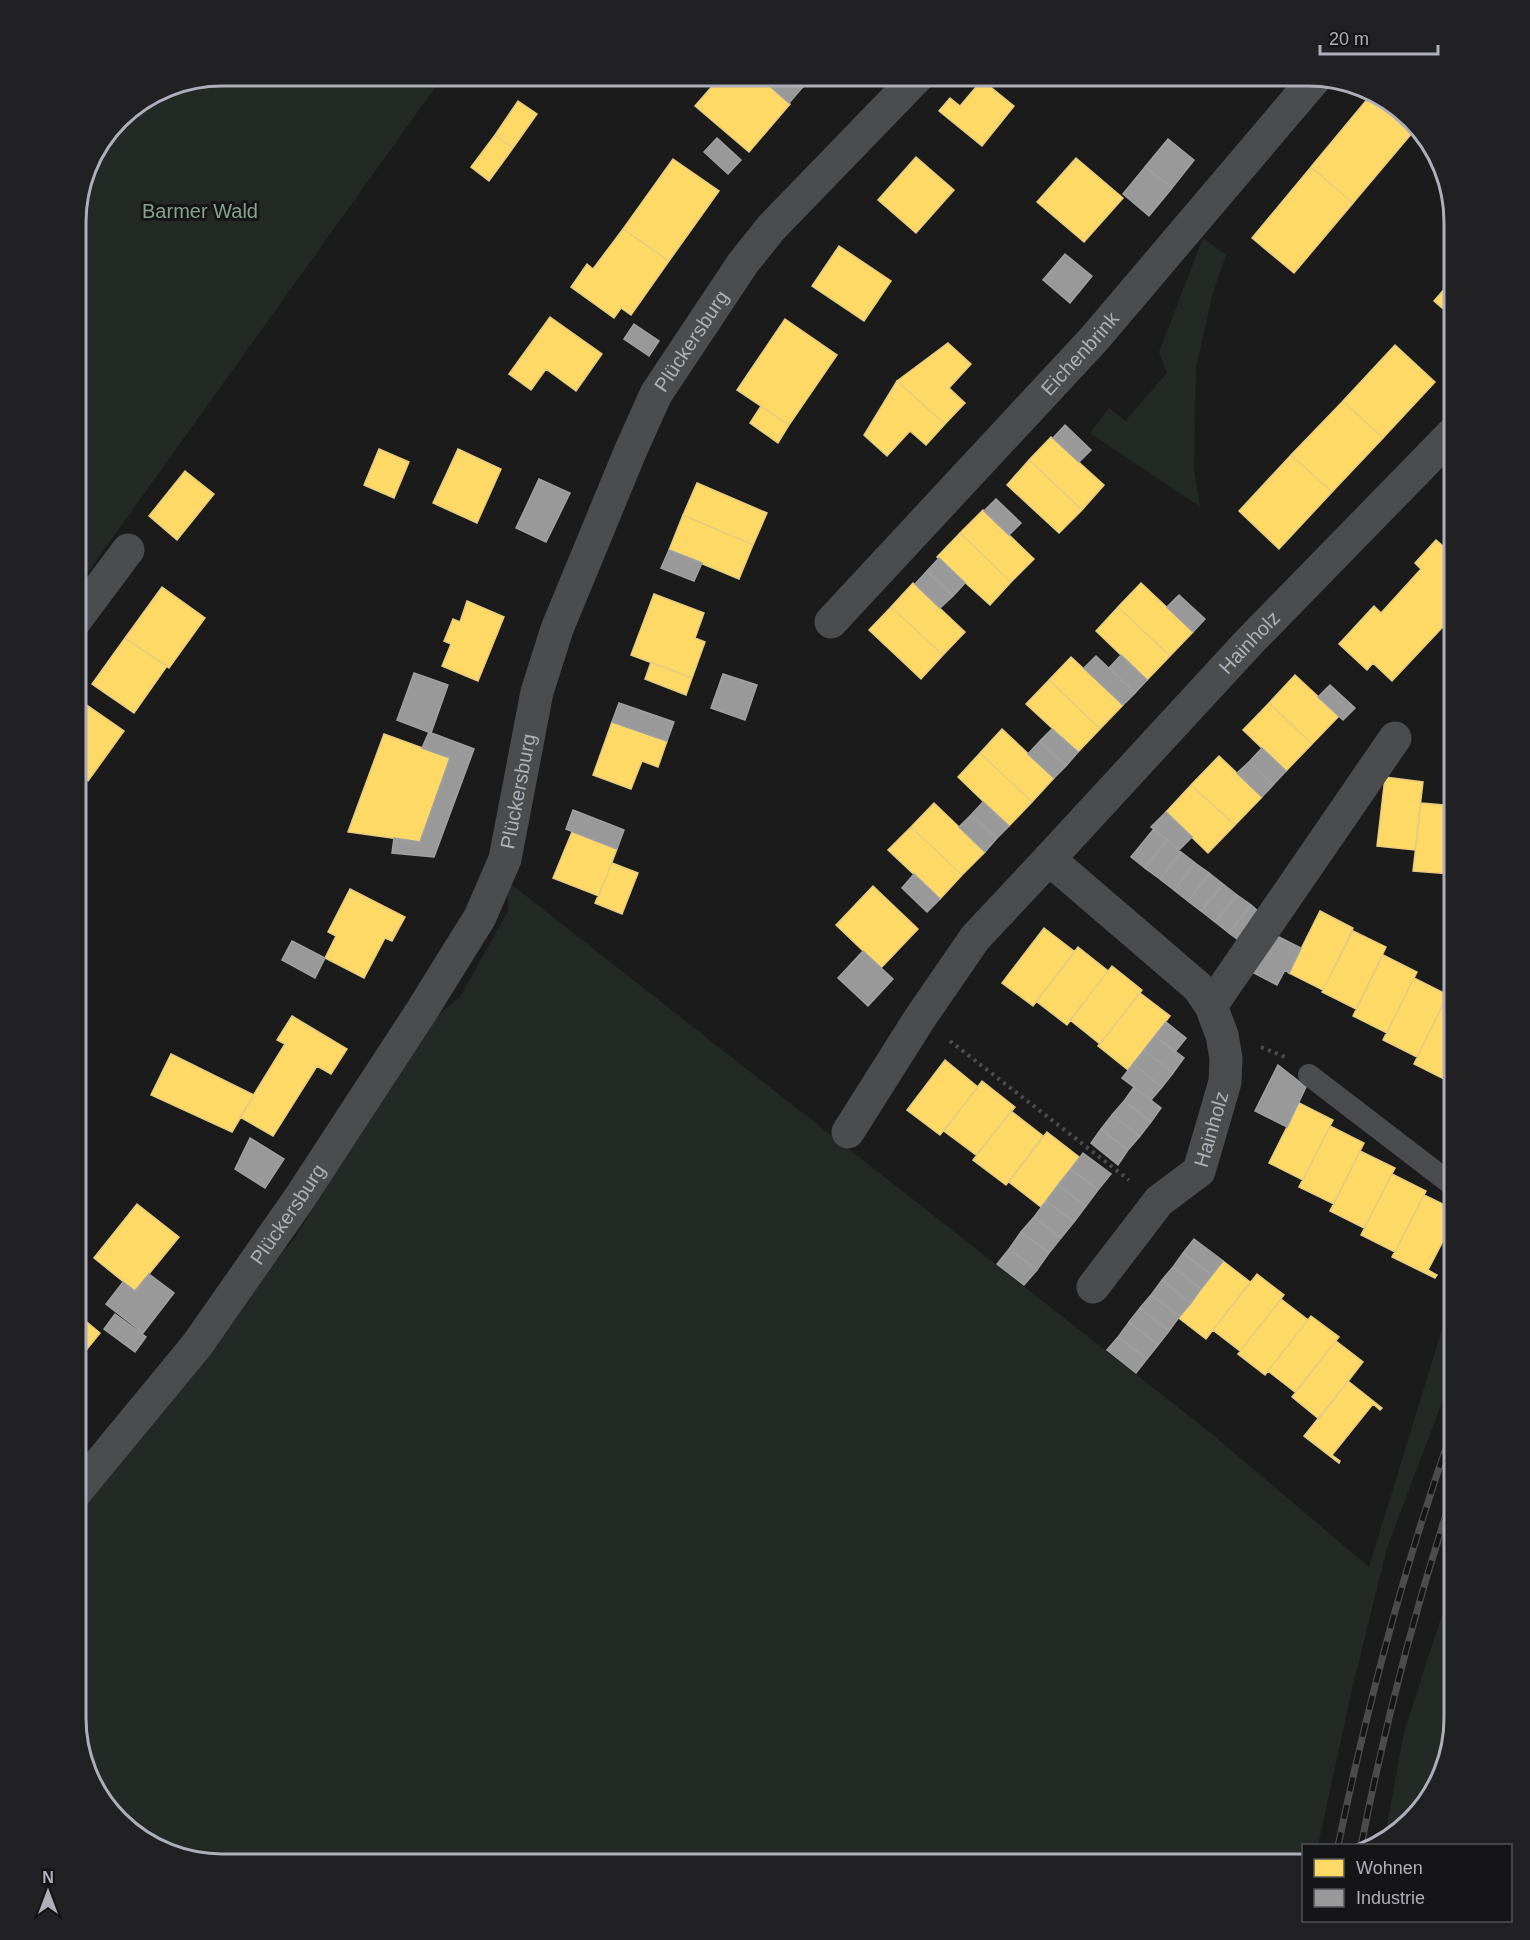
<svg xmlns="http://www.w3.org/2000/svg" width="1530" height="1940" font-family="Arial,sans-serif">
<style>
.green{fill:#232a25}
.homes{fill:#ffd966;stroke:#e7cc7f;stroke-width:1.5}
.industry{fill:#999;stroke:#9fa0a3;stroke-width:1.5}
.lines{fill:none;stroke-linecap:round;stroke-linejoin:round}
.path{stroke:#4c4c50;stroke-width:4;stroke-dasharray:3 4.5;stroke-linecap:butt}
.service{stroke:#4b4c4e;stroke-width:22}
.minor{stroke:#4b4c4e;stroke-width:33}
.rail-casing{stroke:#4c4c4f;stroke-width:7}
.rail{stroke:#151517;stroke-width:4.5;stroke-dasharray:14;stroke-linecap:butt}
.labels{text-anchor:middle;stroke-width:6;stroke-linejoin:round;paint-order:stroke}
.park-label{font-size:20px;fill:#87a38f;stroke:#151517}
.street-label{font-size:20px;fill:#aeafba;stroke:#151517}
.rim{fill:none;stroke:#aeafba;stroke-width:3}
</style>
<rect width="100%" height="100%" fill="#1b1b1b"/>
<path class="green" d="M221,75H444L75,590V211L90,156L125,112L166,86Z
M1203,238L1226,255L1213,293L1196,367L1194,469L1200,507L1090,433L1109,408L1125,421L1167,373L1159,352Z
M507,881L1207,1430L1369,1567L1455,1287V1368L1387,1548L1353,1685L1318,1845L1304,1846L1303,1865H221L149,1846L99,1800L75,1719V1506L294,1239L427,1024L460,997L508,911Z
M1455,1575V1719L1436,1791L1390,1841L1384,1842L1404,1732Z"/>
<path class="homes" d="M722,75H757L790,104L749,152L695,106Z
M982,80L1014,106L982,146L939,111L950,98L960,106Z
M1369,97L1412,133L1353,203L1311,167Z
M518,101L537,114L513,148L495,135Z
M495,135L513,148L489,181L471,167Z
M916,157L954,190L916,233L878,200Z
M1076,158L1123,198L1084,242L1037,202Z
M673,159L719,191L669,261L623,229Z
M1311,167L1353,203L1294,273L1252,238Z
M623,229L669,261L631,315L621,308L614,318L571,287L587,264L593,269Z
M839,246L891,281L864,321L812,286Z
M1455,277V319L1434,301Z
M550,317L602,354L576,391L546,369L531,390L509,374Z
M785,319L837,355L789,425L737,390Z
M948,343L971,364L949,388L965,403L945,424L897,381Z
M1395,345L1435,382L1383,438L1343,401Z
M897,381L945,424L926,445L910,431L887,456L864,435Z
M1343,401L1383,438L1332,492L1291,455Z
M761,406L789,425L778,443L750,423Z
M1051,437L1104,485L1082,510L1029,460Z
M379,449L409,462L394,498L364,485Z
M458,449L501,469L477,523L433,503Z
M1291,455L1332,492L1279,549L1239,511Z
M1029,460L1082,510L1059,533L1007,485Z
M185,471L214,494L177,540L149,516Z
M697,483L767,513L753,545L683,515Z
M983,510L1034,559L1011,582L960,533Z
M683,515L753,545L739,579L669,550Z
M960,533L1011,582L990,605L937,557Z
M1455,533V614L1392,681L1373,663L1367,670L1339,644L1374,606L1381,613L1421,569L1415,563L1436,540L1443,546Z
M913,583L965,632L943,655L891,607Z
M1141,583L1193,632L1170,656L1118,607Z
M162,587L205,618L169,668L125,638Z
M654,594L704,613L695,638L705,642L692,678L631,655Z
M467,601L504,617L478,681L442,666L451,644L444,641L453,619L460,622Z
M891,607L943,655L921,679L869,630Z
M1118,607L1170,656L1147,680L1096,631Z
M125,638L167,666L134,713L92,684Z
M1071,657L1123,705L1100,729L1049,680Z
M651,662L692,678L686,695L645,679Z
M1295,675L1339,716L1312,744L1269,703Z
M1049,680L1100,729L1078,752L1026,704Z
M81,701L124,731L88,781L75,771V709Z
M1269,703L1312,744L1286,771L1243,730Z
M612,722L667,741L658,767L642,761L631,789L593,775Z
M1002,729L1054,778L1032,802L980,753Z
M384,734L450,758L420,842L348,832Z
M980,753L1032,802L1009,826L958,777Z
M1219,756L1262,797L1235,825L1191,785Z
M1385,777L1423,782L1415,850L1377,846Z
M1191,785L1235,825L1208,853L1166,812Z
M934,803L985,852L962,875L911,827Z
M1421,803L1455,806V843L1451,874L1413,871Z
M911,827L962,875L940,899L888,850Z
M572,832L617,849L599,896L553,878Z
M1455,843V897L1449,896Z
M612,863L638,873L622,914L595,903Z
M873,886L918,929L881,968L836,925Z
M350,889L405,917L392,941L385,938L364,978L325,958L336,936L328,932Z
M1320,911L1353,928L1323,990L1289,973Z
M1044,928L1075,952L1033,1006L1002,983Z
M1353,931L1386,947L1356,1009L1322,992Z
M1078,947L1108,971L1067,1025L1036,1001Z
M1383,955L1417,972L1387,1033L1353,1016Z
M1112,966L1142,990L1100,1044L1070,1020Z
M1414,978L1448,995L1417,1057L1383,1040Z
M1140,993L1170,1016L1128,1070L1098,1046Z
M1444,1002L1455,1007V1067L1448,1081L1414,1064Z
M292,1016L347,1049L331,1074L317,1066L273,1136L240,1117L285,1044L277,1040Z
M171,1054L254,1095L232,1132L151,1095Z
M945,1060L978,1087L940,1135L907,1110Z
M1455,1067V1092L1445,1087Z
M982,1081L1015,1107L976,1155L944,1131Z
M1299,1103L1333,1120L1303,1180L1269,1163Z
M1011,1111L1043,1136L1006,1185L973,1160Z
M1330,1126L1364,1143L1334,1204L1299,1187Z
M1047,1132L1079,1157L1041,1207L1009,1182Z
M1360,1151L1395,1168L1364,1228L1330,1211Z
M1392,1174L1426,1191L1395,1252L1361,1235Z
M1424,1195L1455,1210V1218L1428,1270L1437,1275L1435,1278L1392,1257Z
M137,1204L179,1237L135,1291L94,1258Z
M1223,1261L1250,1282L1206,1339L1179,1318Z
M1257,1274L1284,1295L1240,1351L1213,1330Z
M1281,1299L1308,1320L1265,1375L1238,1354Z
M75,1312L100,1333L75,1364Z
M1311,1316L1339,1337L1295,1392L1268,1371Z
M1336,1341L1363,1362L1319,1419L1292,1397Z
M1348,1381L1382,1408L1380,1410L1373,1404L1332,1455L1340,1461L1339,1463L1304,1436Z"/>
<path class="industry" d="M770,75H786L801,89L789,103L764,81Z
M786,75H815L801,89Z
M717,138L741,160L728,174L704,152Z
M1168,139L1194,160L1172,188L1145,167Z
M1145,167L1172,188L1149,216L1123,194Z
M1065,254L1092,276L1070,303L1043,280Z
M634,324L659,341L649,356L624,339Z
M1065,425L1091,450L1079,462L1053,438Z
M539,479L570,493L546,542L516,528Z
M996,499L1021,523L1009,535L984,511Z
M669,550L702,563L694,581L661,568Z
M939,558L965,583L953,596L927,571Z
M927,571L953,596L940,608L915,584Z
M1179,595L1205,619L1193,632L1167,607Z
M1121,655L1147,680L1135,693L1109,668Z
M1096,656L1135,693L1123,705L1084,668Z
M414,673L448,685L431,733L397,720Z
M723,674L757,685L745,720L711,708Z
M1330,685L1355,708L1343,720L1318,697Z
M619,703L674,722L667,741L612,722Z
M1052,729L1078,752L1066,766L1040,741Z
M429,732L474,749L434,857L392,853L394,838L420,842L450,758L422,748Z
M1040,741L1066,766L1054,778L1028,754Z
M1262,748L1286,771L1273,785L1249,762Z
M1249,762L1273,785L1262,797L1237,773Z
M983,802L1009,826L997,838L971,815Z
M573,810L624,830L617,849L566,829Z
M1166,812L1192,837L1179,850L1151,827Z
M971,815L997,838L985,852L959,827Z
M1153,830L1167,840L1145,868L1131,857Z
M1167,840L1181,852L1160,879L1145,868Z
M1181,852L1195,863L1174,890L1160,879Z
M1195,863L1209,873L1188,901L1174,890Z
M1209,873L1223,884L1201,911L1188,901Z
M914,874L940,899L927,912L902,888Z
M1223,884L1237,895L1215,922L1201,911Z
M1237,895L1251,905L1229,933L1215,922Z
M1251,905L1265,917L1244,944L1229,933Z
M1277,936L1301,948L1289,973L1285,970L1277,985L1252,972Z
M292,941L325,958L315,978L282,960Z
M863,951L893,979L868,1006L838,978Z
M1166,1022L1186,1038L1175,1052L1155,1036Z
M1155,1036L1184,1058L1173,1073L1144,1050Z
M1144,1050L1173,1073L1162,1087L1133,1064Z
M1133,1064L1162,1087L1151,1100L1122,1078Z
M1278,1065L1306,1087L1287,1127L1255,1111Z
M1134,1087L1161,1108L1151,1122L1124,1101Z
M1124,1101L1151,1122L1140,1136L1112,1115Z
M1112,1115L1140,1136L1128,1150L1101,1129Z
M1101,1129L1128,1150L1118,1165L1091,1143Z
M250,1138L284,1159L265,1188L235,1169Z
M1083,1153L1111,1174L1098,1190L1071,1169Z
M1071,1169L1098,1190L1086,1206L1058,1185Z
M1058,1185L1086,1206L1074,1222L1046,1201Z
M1046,1201L1074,1222L1061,1238L1034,1217Z
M1034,1217L1061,1238L1049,1253L1021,1232Z
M1021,1232L1049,1253L1037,1270L1009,1249Z
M1194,1239L1223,1261L1212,1275L1183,1253Z
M1009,1249L1037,1270L1024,1285L997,1264Z
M1183,1253L1212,1275L1201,1289L1173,1267Z
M1173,1267L1201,1289L1191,1303L1162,1280Z
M149,1274L174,1293L143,1333L106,1304L123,1282L135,1291Z
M1162,1280L1191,1303L1180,1316L1151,1295Z
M1151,1295L1180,1316L1169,1331L1140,1308Z
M1140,1308L1169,1331L1158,1345L1129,1322Z
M115,1314L146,1337L135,1352L104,1329Z
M1129,1322L1158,1345L1147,1359L1118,1337Z
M1118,1337L1147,1359L1136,1373L1107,1350Z"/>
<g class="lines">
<path class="path" d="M950,1041L1129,1180
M1261,1047L1285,1057"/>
<path class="service" d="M1309,1075L1455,1187"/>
<g class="minor">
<path d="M75,621L128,550"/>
<path id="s1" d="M831,622L1094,339L1318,75"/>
<path d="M1211,1006L1395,738"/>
<path d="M848,1132L920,1018L975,938L1049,859"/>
<path id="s2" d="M1093,1287L1159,1201L1199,1171L1225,1082L1226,1058L1222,1035L1211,1006L1198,987L1049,859L1250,641L1455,431"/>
<path id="s3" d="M75,1493L197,1345L299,1199L421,1012L480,917L505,859L537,692L557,629L630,452L656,394L743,263L771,228L919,75"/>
</g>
<g class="rail-casing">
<path id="rail" d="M1338,1846C1368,1702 1406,1560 1455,1422
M1361,1846C1385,1724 1416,1604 1455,1487"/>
</g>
<use href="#rail" class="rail"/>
</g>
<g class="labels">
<g class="park-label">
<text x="200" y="218">Barmer Wald</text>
</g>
<g class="street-label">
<text dy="7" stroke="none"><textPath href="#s3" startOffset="1323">Plückersburg</textPath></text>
<text dy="7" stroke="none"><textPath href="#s1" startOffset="366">Eichenbrink</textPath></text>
<text dy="7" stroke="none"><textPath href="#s2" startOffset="844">Hainholz</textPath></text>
<text dy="7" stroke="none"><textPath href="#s3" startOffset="837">Plückersburg</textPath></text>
<text dy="7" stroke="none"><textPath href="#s2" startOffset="202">Hainholz</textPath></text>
<text dy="7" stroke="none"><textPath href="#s3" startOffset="351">Plückersburg</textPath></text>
</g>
</g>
<path d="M0 0H1530V1940H0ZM222 86H1308A136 136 0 0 1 1444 222V1718A136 136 0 0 1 1308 1854H222A136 136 0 0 1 86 1718V222A136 136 0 0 1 222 86Z" fill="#212124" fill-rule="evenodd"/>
<path class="rim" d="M222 86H1308A136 136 0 0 1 1444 222V1718A136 136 0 0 1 1308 1854H222A136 136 0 0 1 86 1718V222A136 136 0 0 1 222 86Z"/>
<rect x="1302" y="1844" width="210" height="78" fill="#151517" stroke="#525358" stroke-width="1.5"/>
<rect x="1314" y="1859" width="30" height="18" fill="#ffd966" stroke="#525358" stroke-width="1.5"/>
<text x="1356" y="1874" font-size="18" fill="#aeafba">Wohnen</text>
<rect x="1314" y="1889" width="30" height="18" fill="#999999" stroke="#525358" stroke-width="1.5"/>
<text x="1356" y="1904" font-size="18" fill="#aeafba">Industrie</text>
<g transform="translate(48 1892)" stroke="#151517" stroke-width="4.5" paint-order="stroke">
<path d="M0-4.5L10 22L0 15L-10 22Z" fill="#aeafba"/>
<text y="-9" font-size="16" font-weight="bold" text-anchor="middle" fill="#aeafba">N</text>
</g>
<path d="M1320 45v9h118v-9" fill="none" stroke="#aeafba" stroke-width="3"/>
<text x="1329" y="45" font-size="18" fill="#aeafba" stroke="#151517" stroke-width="4.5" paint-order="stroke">20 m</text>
</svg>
